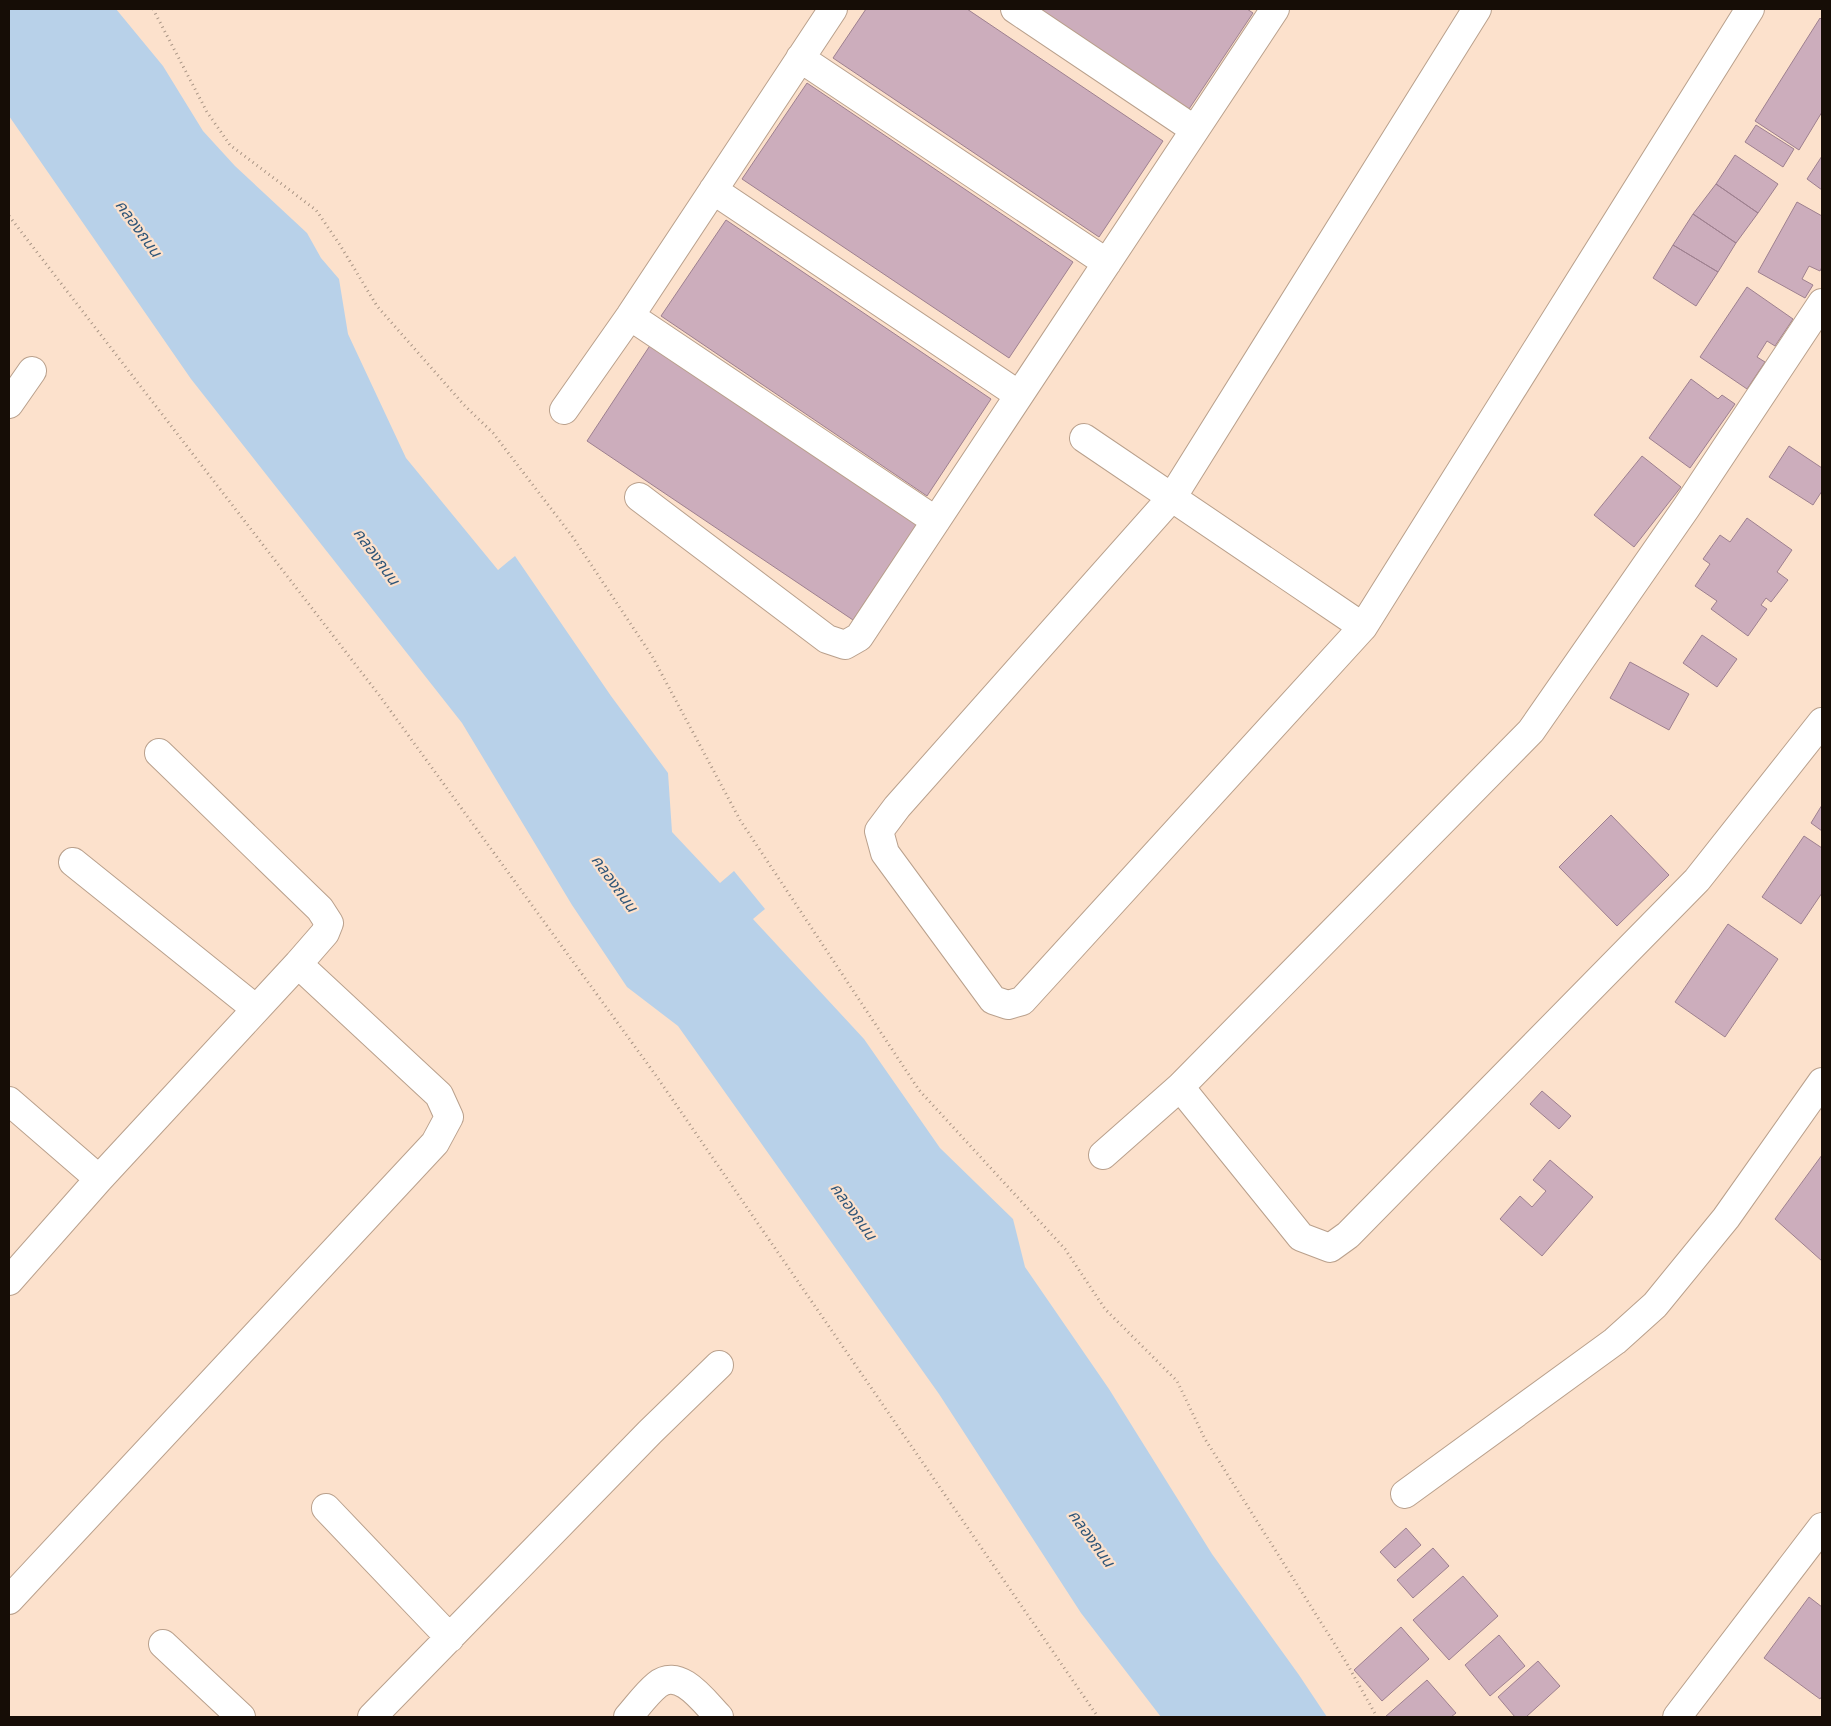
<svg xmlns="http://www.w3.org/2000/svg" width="1831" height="1726" font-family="'PT Sans Narrow','Noto Sans Thai',sans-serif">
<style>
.water{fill:#b8d1e9}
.building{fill:#ccadbc;stroke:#9e808f}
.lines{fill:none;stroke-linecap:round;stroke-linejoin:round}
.minor-casing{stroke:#b9a08c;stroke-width:30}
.path{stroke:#a99585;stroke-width:3;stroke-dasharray:1 4;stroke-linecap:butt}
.minor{stroke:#fff;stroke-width:28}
.labels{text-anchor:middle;stroke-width:4.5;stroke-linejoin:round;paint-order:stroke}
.water-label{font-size:16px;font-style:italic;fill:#2e5578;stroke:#fce1cc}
</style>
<rect width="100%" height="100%" fill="#fce1cc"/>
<path class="water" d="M9,9H116L163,66L203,131L235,166L307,233L321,258L339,279L348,334L406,458L498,570L515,556L611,696L668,773L672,832L720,883L734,871L765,909L753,919L864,1039L940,1148L1013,1219L1025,1267L1109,1389L1212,1554L1299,1675L1327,1717H1161L1081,1613L939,1394L678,1026L627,987L572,905L462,723L191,379L9,116Z"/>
<path class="building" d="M866,9H967L1163,141L1099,237L833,58Z
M1040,9H1247L1253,13L1189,109Z
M1820,18L1822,20V112L1799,150L1755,121Z
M807,83L1073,262L1009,358L742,179Z
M1756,125L1794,149L1783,167L1745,142Z
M1735,155L1778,184L1758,213L1716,184Z
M1822,156V190L1807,179Z
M1716,184L1758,213L1736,243L1693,214Z
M1797,202L1822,216V267L1820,271L1809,266L1802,279L1813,285L1805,298L1758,272Z
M1693,214L1736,243L1718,272L1673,245Z
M726,220L991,399L927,496L661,316Z
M1673,245L1718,272L1696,306L1653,278Z
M1747,287L1793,319L1775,346L1767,341L1757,357L1765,362L1747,389L1700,357Z
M651,344L917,524L853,620L587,441Z
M1691,379L1718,399L1722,395L1735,404L1690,468L1649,438Z
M1789,446L1822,468V491L1813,505L1769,477Z
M1642,456L1681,487L1634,547L1594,515Z
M1747,518L1792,550L1777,572L1788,580L1771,602L1766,598L1761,605L1767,609L1748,636L1711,609L1717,601L1695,586L1710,564L1703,559L1720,535L1730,542Z
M1702,635L1737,659L1717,687L1683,663Z
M1630,662L1689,694L1669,730L1610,698Z
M1822,805V831L1811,823Z
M1611,815L1669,875L1617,926L1559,867Z
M1804,836L1822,848V893L1801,924L1762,897Z
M1728,924L1778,959L1725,1037L1675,1002Z
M1542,1091L1571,1116L1559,1129L1530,1104Z
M1822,1155V1261L1775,1219Z
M1550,1160L1593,1197L1542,1256L1500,1219L1520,1196L1532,1207L1546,1191L1533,1180Z
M1406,1528L1421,1545L1395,1568L1380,1552Z
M1433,1548L1449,1566L1413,1598L1397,1580Z
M1463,1576L1498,1616L1449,1660L1413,1620Z
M1809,1597L1822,1607V1696L1820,1699L1764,1658Z
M1401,1627L1429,1659L1382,1701L1354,1670Z
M1499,1635L1525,1666L1490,1696L1465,1665Z
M1538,1661L1560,1686L1526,1717H1515L1498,1697Z
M1427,1680L1456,1713L1451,1717H1385Z"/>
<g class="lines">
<g class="minor-casing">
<path id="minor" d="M1015,9L1195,130
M1477,9L1173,496L897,807L879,831L885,853L993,1000L1008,1005L1022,1001L1363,627L1750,9
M800,58L1107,263
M713,190L1019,395
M630,316L936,521
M9,404L32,371
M564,410L630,316L833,9
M1084,438L1363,627
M639,497L827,639L845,645L859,637L1275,9
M73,862L256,1009
M1180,1087L1301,1237L1330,1248L1348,1235L1697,880L1822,722
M9,1101L99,1179
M1103,1155L1180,1087L1531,731L1686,508L1822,303
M9,1281L99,1179L298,964L325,933L329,923L320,909L159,753
M1405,1494L1615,1341L1655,1305L1726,1218L1822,1082
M326,1508L450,1638
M9,1600L435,1143L449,1117L439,1095L298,964
M163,1644L241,1717
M372,1717L650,1432L719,1365
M628,1717C637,1707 646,1694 657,1685C680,1666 705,1703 719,1717
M1677,1717L1822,1527"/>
</g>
<path class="path" d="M153,9L207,112L230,145L316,210L340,245L377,306L464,405L493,433L572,536L652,656L740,820L919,1090L1065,1249L1105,1309L1177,1381L1205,1439L1346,1662L1377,1717
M9,216L379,695L657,1077L1098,1717"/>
<use href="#minor" class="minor"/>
</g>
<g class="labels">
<g class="water-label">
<text transform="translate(139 228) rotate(54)" y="6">คลองถนน</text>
<text transform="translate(377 556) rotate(54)" y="6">คลองถนน</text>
<text transform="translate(615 883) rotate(54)" y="6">คลองถนน</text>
<text transform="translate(854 1211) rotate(54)" y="6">คลองถนน</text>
<text transform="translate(1092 1538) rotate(54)" y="6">คลองถนน</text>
</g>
</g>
<rect width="1831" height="1726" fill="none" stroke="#160d06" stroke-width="20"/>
</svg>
